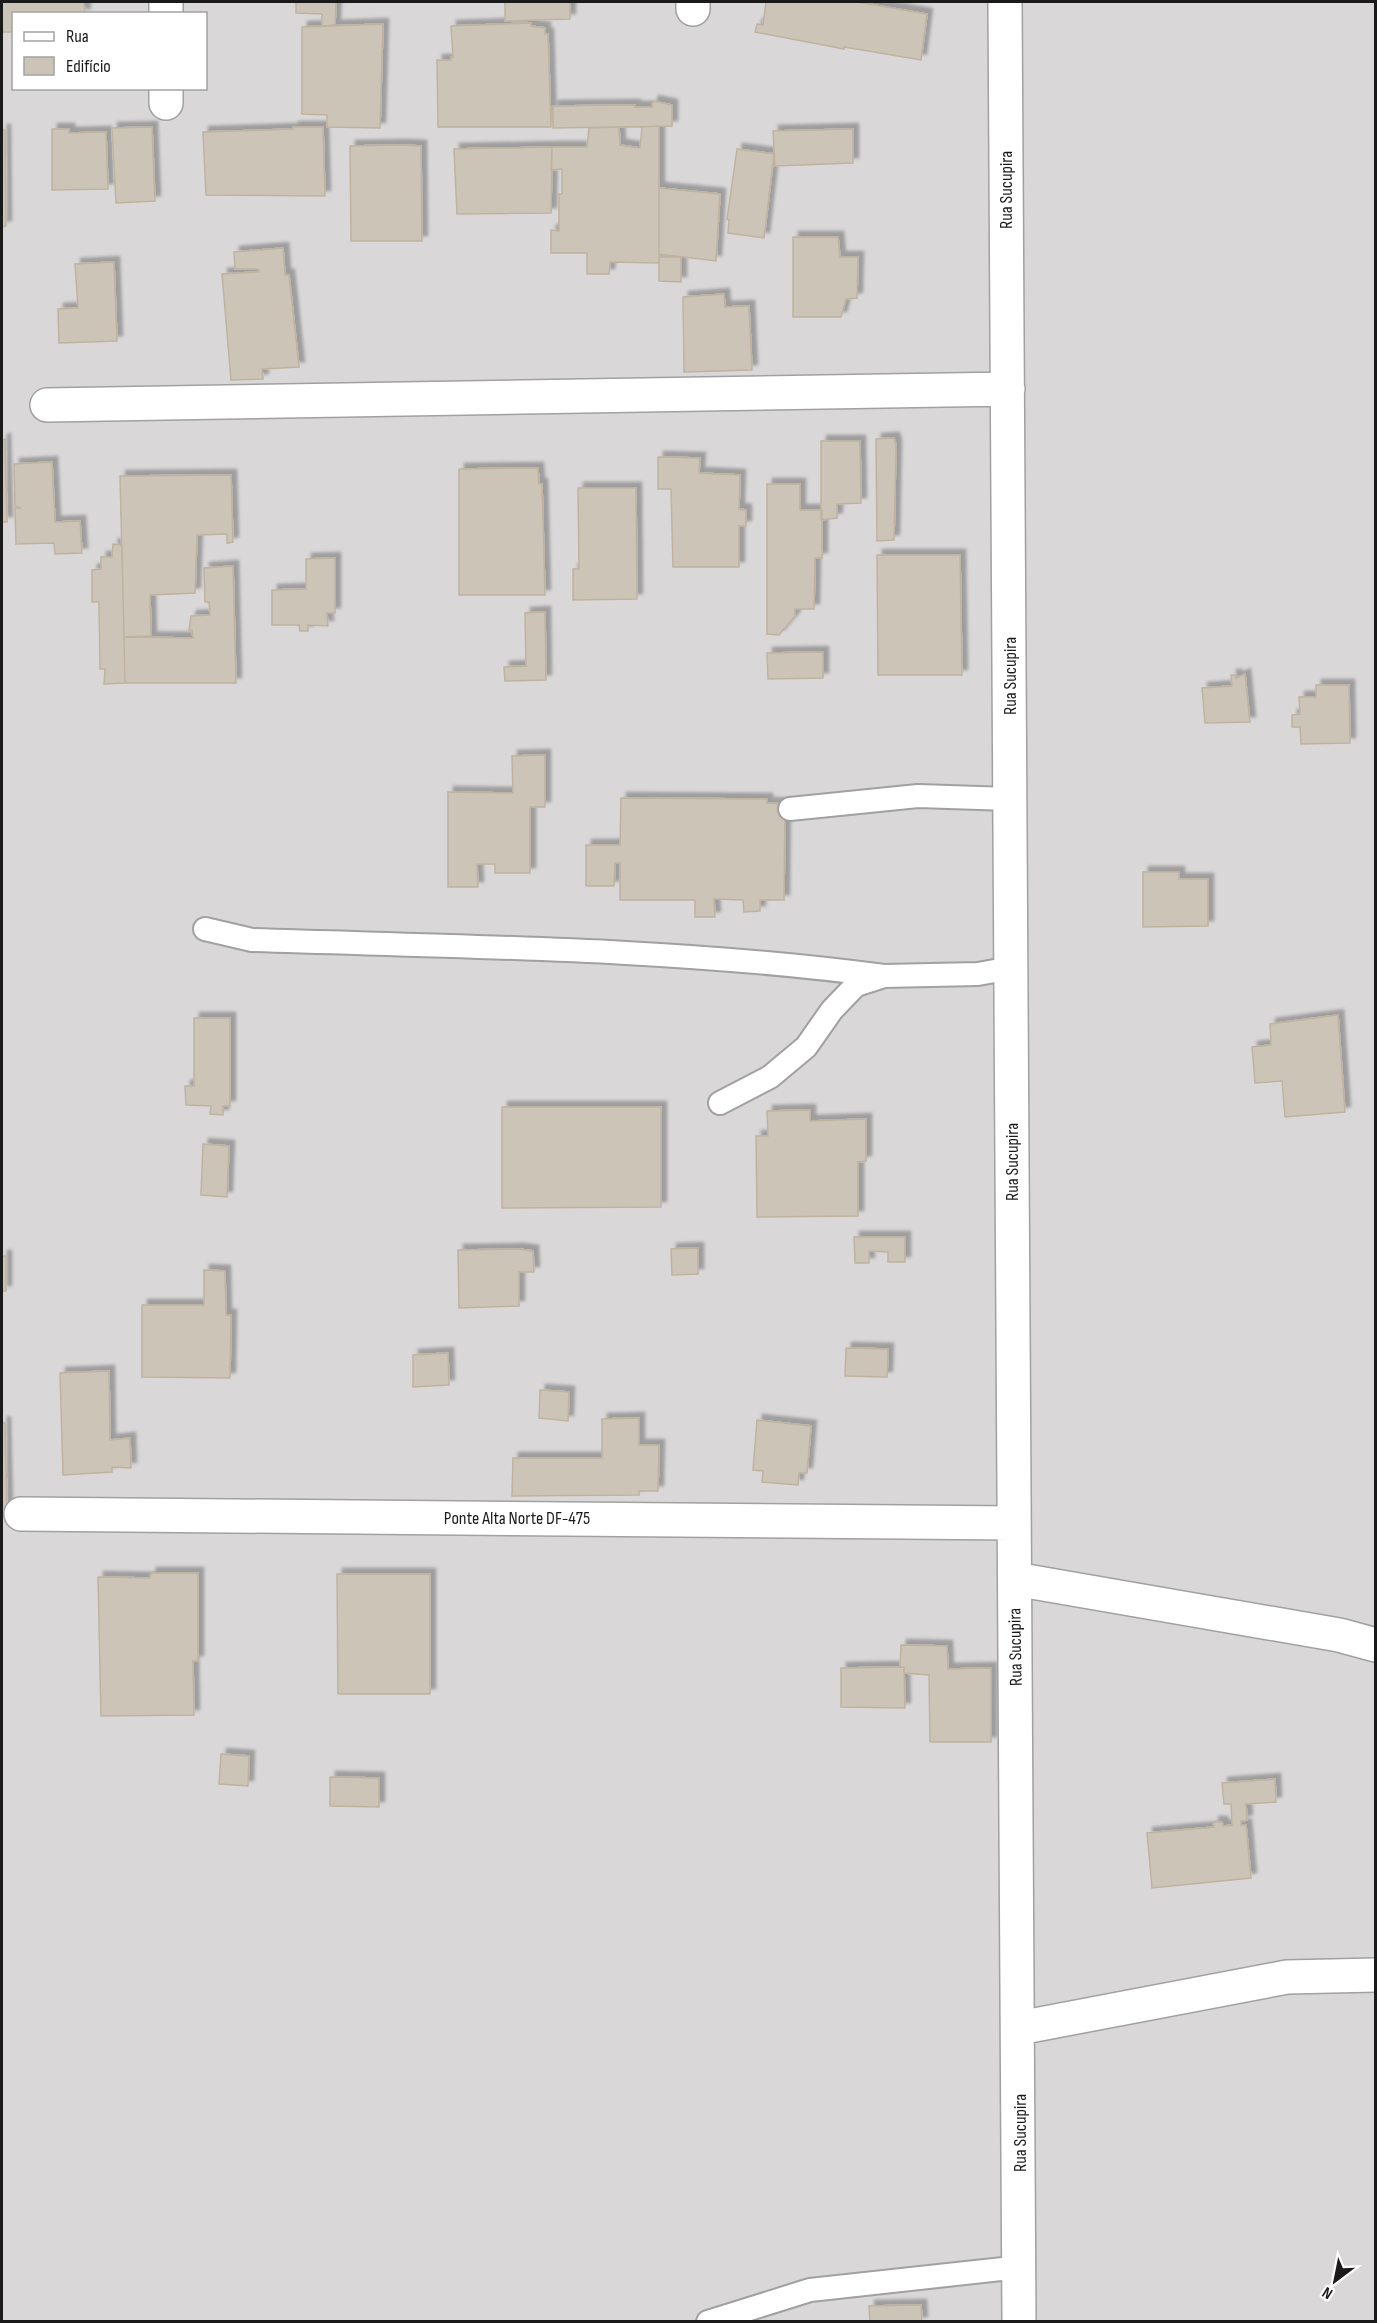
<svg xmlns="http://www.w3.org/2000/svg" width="1377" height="2323" font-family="'Sofia Sans Condensed',sans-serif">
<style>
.residential{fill:#d9d7d7;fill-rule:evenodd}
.building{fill:#cdc4b8;stroke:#bfb3a0;stroke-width:1.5;filter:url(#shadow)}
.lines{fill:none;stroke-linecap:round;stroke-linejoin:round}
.service-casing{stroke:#a1a1a1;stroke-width:26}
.minor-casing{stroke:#a1a1a1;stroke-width:36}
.service{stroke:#fff;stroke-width:22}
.minor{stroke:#fff;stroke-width:33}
.labels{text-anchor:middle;stroke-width:4.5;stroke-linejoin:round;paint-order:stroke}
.street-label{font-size:18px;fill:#1a1a1a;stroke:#fff}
</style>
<defs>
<filter id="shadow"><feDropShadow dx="5.5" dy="-5.5" stdDeviation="1.5" flood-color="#0004"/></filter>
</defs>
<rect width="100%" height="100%" fill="#edeadf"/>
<path class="residential" d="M2,2H1375V2321H2ZM14,14H206V88H14Z"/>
<path class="building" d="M2,2H84L85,14H14L12,32H2Z
M296,2H336L335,25L322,26V14L296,13Z
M505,2H570V19L505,21Z
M766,2H857L927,14L921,60L844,47V49L755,32L757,24L763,25Z
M531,23V26L545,28V34H548L551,127H438L437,60H451V57H453L451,26Z
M383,24L380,128L327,127V115L302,114V27Z
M653,101L672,105V126L553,128V106L635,105V107H652Z
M659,126V263L610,262L609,274H587V253H551V230L559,231V194H562V169L551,170L552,147H587L589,128L619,127L620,145L640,148L642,127Z
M152,127L155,201L116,203L112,128Z
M293,127H323L325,196L206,195L203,132L293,129Z
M52,129H69V133L106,132L108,189L52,190Z
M853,129V163L775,166L773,131Z
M2,130H5L6,226L2,227Z
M401,145L421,146L422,241H351L350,146Z
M552,147L551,213L457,214L454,149Z
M737,149L774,154L764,238L728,233L729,220L727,219Z
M659,188L720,194L716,261L659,254Z
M793,237H838L840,257H858L857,298L846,299L841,317H793Z
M283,248L285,275H289L299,367L262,369L263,379L231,380L222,274L259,272L258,269H235L234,252Z
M659,257H681V282L659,281Z
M114,262L117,341L59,343L58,309L78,308L75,264Z
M724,294L725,307L749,306L752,370L684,372L683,297Z
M894,438L896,445L894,540L877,541L876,439Z
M5,439L7,522H2V440Z
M821,441H860L861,503L837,504V518L821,520Z
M658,457L700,458L699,473L740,475L739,509L746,510V526H739V567H673L671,489H658Z
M52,462L55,522L80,521L82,553L55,554L54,543L16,544L15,508H21L15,506L14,464Z
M538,468L539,484H542L545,595H459V469Z
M231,475L233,542L227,543V534L197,535L195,593L150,595L151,636L124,637L120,476Z
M767,484H800V510H822V558H815L814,609H795V616L779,635L767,634Z
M578,488H636L637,599L573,600V569H579Z
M113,544L122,545L125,683L104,684L105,669H100L99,602H92V570L101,569V557H112Z
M877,555H960L962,675H878Z
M335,558V613H327L328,626L308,625V631H300L299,625H272V590L306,589V559Z
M233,566L236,683H125L124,637L193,638L192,630H189L191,616L210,615L209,602H205L204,568Z
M545,612L546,680L505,681L504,667L526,666L525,613Z
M823,652V678L768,679L767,653Z
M1245,674L1250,722L1205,723L1202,688L1232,686L1231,675H1236V678Z
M1316,685H1349L1350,743L1301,744L1300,727H1292V715L1300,714L1299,697H1316Z
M545,755V807H530V873H495V864H477L478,887H448V792L513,793L512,756Z
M621,798L767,799V803L785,804L784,900H760V911L744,912L743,900L714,899L715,917H695V900H620V863H615L614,886H586V845H620Z
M1143,872H1179V879H1208V926L1143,927Z
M1338,1015L1345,1112L1285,1117L1282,1081L1255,1083L1252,1047L1271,1045L1270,1024Z
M194,1018H230V1106H223V1115L210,1114L211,1106L186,1105L185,1086H194Z
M502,1107H661V1207L502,1208Z
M810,1110V1121L866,1119V1161L858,1162V1216L757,1217L756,1136H768L767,1111Z
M203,1144L229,1146L227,1197L201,1195Z
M854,1237H905V1262H888V1252L869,1251V1263H855Z
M698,1248V1274L672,1275L671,1249Z
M519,1249L533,1251L534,1272H519V1306L459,1308L458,1250Z
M2,1256H6V1291H2Z
M204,1270L225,1271L226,1315H231L230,1378L142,1377V1305H204Z
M846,1348L888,1349L887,1377L845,1376Z
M448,1353L449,1385L413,1387V1355Z
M109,1371L110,1440L130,1438L131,1468L112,1467V1472L63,1475L60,1373Z
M540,1390L569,1392L568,1421L539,1418Z
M639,1418V1445H659L658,1491H639V1495L512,1496L513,1458H602V1419Z
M757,1420L811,1426L807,1473H799L798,1485L762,1482L763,1471L753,1470Z
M2,1422L5,1423L7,1509H2Z
M151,1573H198V1661H193L194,1715L101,1716L98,1577L150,1578Z
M337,1574H430V1694H338Z
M901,1645L947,1646L948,1669L991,1668V1742H930L929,1675L904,1673V1667H900Z
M904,1667L905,1708L841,1707V1668Z
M221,1754L249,1756L248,1786L219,1784Z
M330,1777L379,1778V1807L330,1806Z
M1275,1779L1276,1802L1246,1804L1247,1820L1241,1821V1825H1246L1251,1878L1152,1888L1147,1833L1214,1827L1213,1822H1222L1223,1826L1232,1825L1231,1804H1224L1222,1783Z
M921,2305L922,2322H870L869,2306Z"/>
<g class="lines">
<g class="service-casing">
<path id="service" d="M790,809L918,796L1010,799
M205,929L252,940C463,947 674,948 884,976
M720,1103L770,1077L806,1047L832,1010L856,985L884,976L978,974L1011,968
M708,2322L810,2290L1020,2267"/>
</g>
<g class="minor-casing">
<path id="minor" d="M166,2V14
M1005,2L1019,2322
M693,9V2
M166,88V103
M47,405L1008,389
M21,1514L1014,1523
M1015,1579L1339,1635L1376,1645
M1019,2028L1287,1977L1376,1975"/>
</g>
<use href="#service" class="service"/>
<use href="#minor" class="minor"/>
</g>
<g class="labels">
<g class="street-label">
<text transform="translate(1006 190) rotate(-90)" y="6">Rua Sucupira</text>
<text transform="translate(1010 676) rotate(-90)" y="6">Rua Sucupira</text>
<text transform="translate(1012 1162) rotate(-90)" y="6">Rua Sucupira</text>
<text x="517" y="1524">Ponte Alta Norte DF-475</text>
<text transform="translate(1015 1647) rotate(-91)" y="6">Rua Sucupira</text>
<text transform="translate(1020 2133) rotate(-90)" y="6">Rua Sucupira</text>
</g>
</g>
<rect width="1377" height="2323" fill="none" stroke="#1a1a1a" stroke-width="6"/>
<rect x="12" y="12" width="195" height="78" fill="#ffffff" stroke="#a3a3a3" stroke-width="1.5"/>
<rect x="24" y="32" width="30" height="9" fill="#ffffff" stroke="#a3a3a3" stroke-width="1.5"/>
<text x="66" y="42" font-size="18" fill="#1a1a1a">Rua</text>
<rect x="24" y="57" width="30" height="18" fill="#cdc4b8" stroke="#a3a3a3" stroke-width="1.5"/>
<text x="66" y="72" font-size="18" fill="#1a1a1a">Edifício</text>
<g transform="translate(1335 2281) rotate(212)" stroke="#ffffff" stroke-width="4.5" paint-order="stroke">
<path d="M0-4.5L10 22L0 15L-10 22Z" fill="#1a1a1a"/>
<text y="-9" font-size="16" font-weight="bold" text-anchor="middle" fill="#1a1a1a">N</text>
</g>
</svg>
